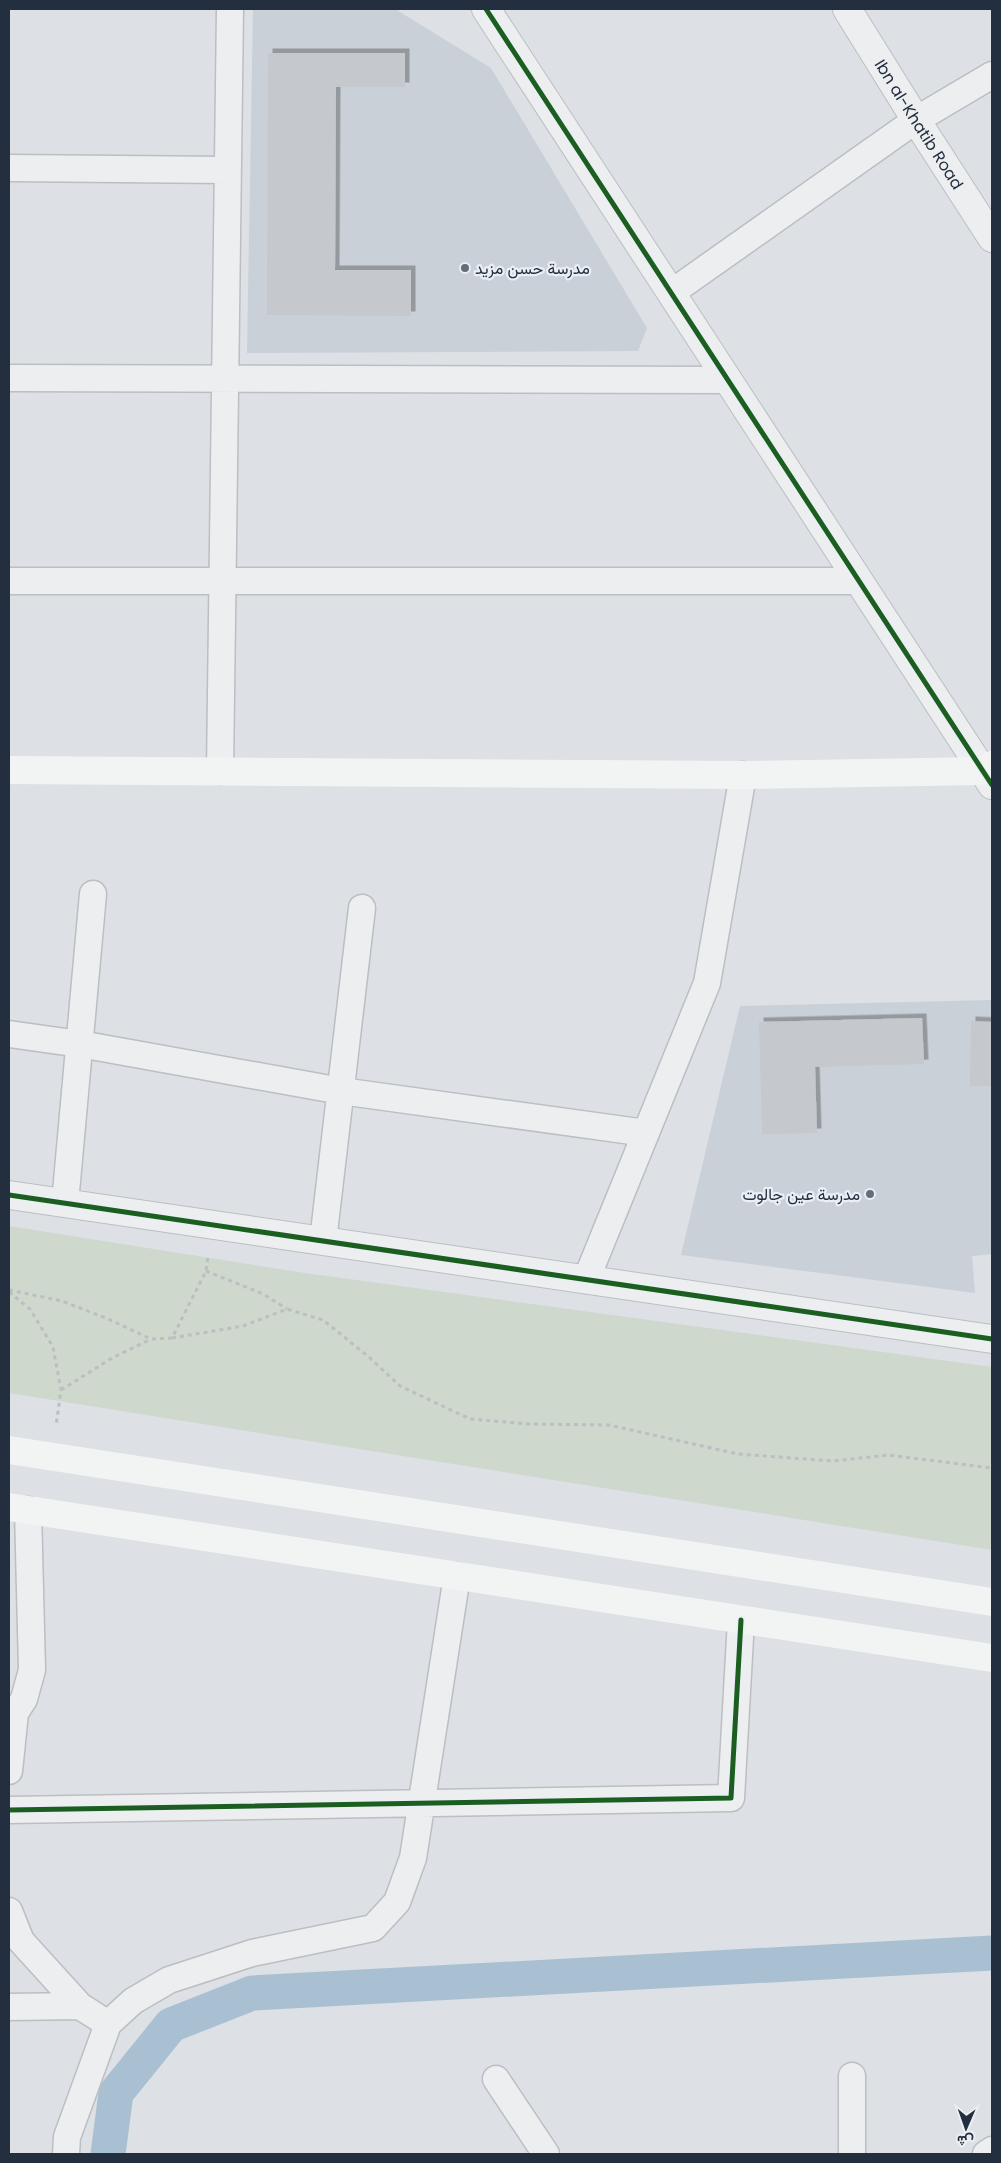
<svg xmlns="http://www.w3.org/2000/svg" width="1001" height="2163" font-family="Poppins,Vazirmatn,sans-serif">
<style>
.built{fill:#cad0d8}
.green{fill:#ced8cd}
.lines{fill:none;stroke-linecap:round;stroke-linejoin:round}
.canal{stroke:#a8c0d2;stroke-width:35}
.building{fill:#c5c8cc;filter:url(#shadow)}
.minor-casing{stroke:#bbbec2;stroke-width:29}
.tertiary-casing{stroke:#bbbec2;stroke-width:30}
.path{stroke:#bbbfc2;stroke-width:3;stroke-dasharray:4 4;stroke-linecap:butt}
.minor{stroke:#edeef0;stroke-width:26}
.tertiary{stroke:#edeef0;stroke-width:28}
.secondary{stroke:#f2f4f4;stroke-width:28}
.cycleway-casing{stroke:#eaeff5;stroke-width:8}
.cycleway{stroke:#1b5e20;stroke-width:5}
.poi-dot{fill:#646d78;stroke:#eaeff5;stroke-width:2}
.labels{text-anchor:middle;stroke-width:4.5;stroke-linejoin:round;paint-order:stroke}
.street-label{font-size:16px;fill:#232f3e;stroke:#eaeff5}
.poi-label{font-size:16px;fill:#232f3e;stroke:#eaeff5;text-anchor:start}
</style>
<defs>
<filter id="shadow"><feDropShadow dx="4.5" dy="-4.5" stdDeviation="0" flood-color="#0004"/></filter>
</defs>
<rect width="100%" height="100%" fill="#dde0e4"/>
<path class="built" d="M253,9H395L491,68L647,328L638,351L247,353Z
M992,1000V1254L972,1256L975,1293L681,1255L740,1006Z"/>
<path class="green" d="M9,1226L305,1273L992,1367V1550L9,1393Z"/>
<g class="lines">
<path class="canal" d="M108,2154L116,2093L171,2025L252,1993L992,1953"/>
</g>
<path class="building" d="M268,53H405V87H336L335,270H411V316L267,315Z
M922,1018L924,1064L815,1067L817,1133L762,1134L759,1022Z
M971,1021L992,1022V1086H970Z"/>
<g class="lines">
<g class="minor-casing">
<path id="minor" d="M9,168L227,170
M671,293L916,120L992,75
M9,378L728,380
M9,581H859
M220,771L230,9
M9,1034L80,1044L341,1091L646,1133
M65,1203L93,894
M323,1241L362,908
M586,1280L707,983L743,775
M9,1771L15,1713L24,1699L32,1670L28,1510
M9,1810L731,1798L741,1620
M9,1911L21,1941L80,2006L108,2024
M9,2007L80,2006
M496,2079L546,2154
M66,2154L67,2137L108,2024L133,2001L169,1980L252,1953L373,1928L397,1902L413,1858L457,1576
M852,2154V2076
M986,2154L992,2150"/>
</g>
<g class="tertiary-casing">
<g id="tertiary">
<path d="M486,9L992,785"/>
<path id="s1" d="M847,9L916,120L992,238"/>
<path d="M9,1195L992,1339"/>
</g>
</g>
<path class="path" d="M206,1271L263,1294L287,1309
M9,1290L62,1301L108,1319L151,1339L172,1338L206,1271L208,1256
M9,1292L30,1309L53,1347L61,1390L56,1426
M172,1338L243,1326L287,1309L323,1320L369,1357L400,1386L470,1419L529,1424L609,1425L738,1454L833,1461L889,1455L992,1468
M61,1390L112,1358L151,1339"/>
<use href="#minor" class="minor"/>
<use href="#tertiary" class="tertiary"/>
<path class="secondary" d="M9,770L743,775L983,771L992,765
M9,1450L992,1602
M9,1507L992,1658"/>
<g class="cycleway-casing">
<path id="cycleway" d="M486,9L992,785
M9,1195L992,1339
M9,1810L731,1798L741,1620"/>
</g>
<use href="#cycleway" class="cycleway"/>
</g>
<g class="poi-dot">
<circle cx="465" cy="268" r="5"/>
<circle cx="870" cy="1194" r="5"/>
</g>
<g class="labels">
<g class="street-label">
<text dy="6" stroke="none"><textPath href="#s1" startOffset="136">Ibn al-Khatib Road</textPath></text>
</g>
<g class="poi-label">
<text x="475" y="274">مدرسة حسن مزيد</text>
<text x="860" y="1200" text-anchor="end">مدرسة عين جالوت</text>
</g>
</g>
<rect width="1001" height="2163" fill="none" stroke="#232f3e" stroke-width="20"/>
<g transform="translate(966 2128) rotate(182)" stroke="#eaeff5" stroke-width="4" paint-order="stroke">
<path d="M0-4L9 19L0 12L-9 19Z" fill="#232f3e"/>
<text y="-8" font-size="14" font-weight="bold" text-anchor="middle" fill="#232f3e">ش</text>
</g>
</svg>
